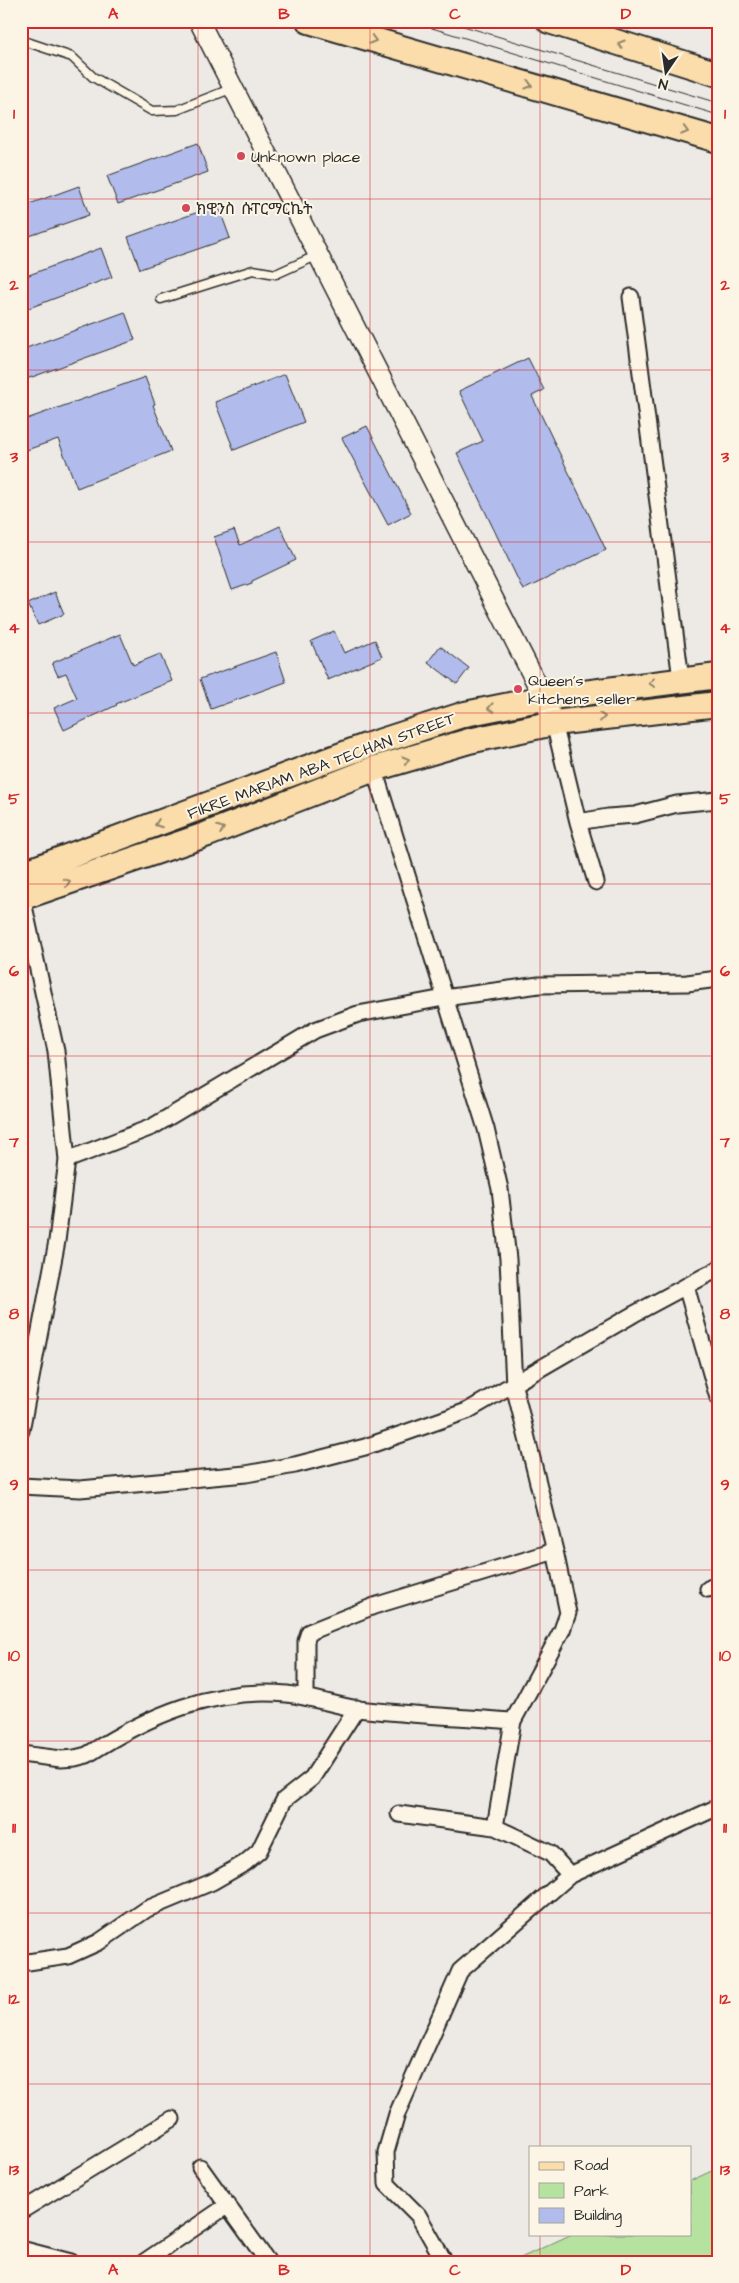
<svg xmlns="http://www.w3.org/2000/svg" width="739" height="2283" font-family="'Architects Daughter','Noto Sans Ethiopic',sans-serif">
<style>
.green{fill:#b6e2a0;stroke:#708666}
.building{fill:#b1bcec;stroke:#2b2b2b}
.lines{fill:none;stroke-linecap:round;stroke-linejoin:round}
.service-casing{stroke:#2b2b2b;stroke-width:11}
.minor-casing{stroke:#2b2b2b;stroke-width:19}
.tertiary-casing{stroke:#2b2b2b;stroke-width:22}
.primary-casing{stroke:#2b2b2b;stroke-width:28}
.service{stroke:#fcf5e5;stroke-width:8}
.minor{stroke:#fcf5e5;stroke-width:15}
.tertiary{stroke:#fcf5e5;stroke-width:19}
.primary{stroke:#faddab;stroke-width:24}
.tram{stroke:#2b2b2b;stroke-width:1}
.oneway{stroke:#92846b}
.grid{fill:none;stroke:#d62828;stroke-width:1;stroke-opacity:0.55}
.poi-dot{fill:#d1495b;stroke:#fcf5e5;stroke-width:2}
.labels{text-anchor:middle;stroke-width:4;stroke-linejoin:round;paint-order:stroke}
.poi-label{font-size:16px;fill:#2b2b2b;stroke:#fcf5e5;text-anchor:start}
.street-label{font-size:16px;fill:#2b2b2b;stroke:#fcf5e5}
.neatline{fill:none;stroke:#d62828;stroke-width:2}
.grid-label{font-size:16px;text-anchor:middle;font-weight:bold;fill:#d62828}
</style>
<rect width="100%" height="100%" fill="#edeae6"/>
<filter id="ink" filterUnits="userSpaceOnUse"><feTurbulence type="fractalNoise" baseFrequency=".02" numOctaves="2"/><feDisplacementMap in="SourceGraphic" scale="10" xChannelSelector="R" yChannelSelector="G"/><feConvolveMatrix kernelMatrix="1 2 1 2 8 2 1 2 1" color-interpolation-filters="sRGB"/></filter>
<g filter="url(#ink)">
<path class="green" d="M718,2168V2262H512L572,2234H690V2181Z"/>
<path class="building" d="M198,143L208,172L118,204L107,176Z
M79,186L89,215L21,239V207Z
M218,205L230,238L140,269L128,237Z
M101,248L112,277L21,311V278Z
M125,312L135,340L21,381V350Z
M528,358L544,390L532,396L606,550L523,590L457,453L483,441L459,391Z
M285,374L304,422L234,450L215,402Z
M145,377L155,404L153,405L171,451L77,488L58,439L21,452V421Z
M367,426L411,513L388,525L342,438Z
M280,526L296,560L252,581V583L232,590L214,537L234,530L240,545Z
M55,592L64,614L38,625L28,604Z
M334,631L344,653L375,640L382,657L328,680L311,641Z
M120,634L133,665L160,654L172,681L116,704L117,705L64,730L54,708L77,698L66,673L58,676L52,663Z
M440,646L469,668L457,684L428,662Z
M276,652L286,682L211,709L200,679Z"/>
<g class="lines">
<g class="service-casing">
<path id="service" d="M21,40L72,57L93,77L152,111L177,110L233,88
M161,299L253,270L276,274L318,255"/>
</g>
<g class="minor-casing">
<path id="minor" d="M631,297L681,679
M554,723L578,822L596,882
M374,769L486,1129L500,1189L508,1259L514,1386L555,1551L568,1613L562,1630L513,1721L495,1827
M578,822L608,817L635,815L677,804L718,800
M67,1160L152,1127L315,1030L358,1014L444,998L539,985L687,983L718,979
M686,1286L718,1398
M21,1431L57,1241L67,1160L56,1051L22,897
M21,1486L80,1489L246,1474L295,1465L365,1447L467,1411L634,1314L718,1269
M708,1589L718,1584
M306,1697V1641L309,1632L374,1606L555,1551
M21,1754L61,1759L75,1758L87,1755C147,1716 214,1687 287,1694C311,1697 334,1705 358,1709C409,1715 462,1717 513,1721
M399,1814L495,1827L550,1853L570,1875
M21,1960L28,1962L68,1956L99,1942L147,1909L212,1882L245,1863L259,1851L284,1800L312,1778L357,1708
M200,2167L268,2262
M21,2211L172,2119
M21,2249L71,2262
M144,2262L228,2205
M442,2262L443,2259L418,2215L387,2184L386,2152L397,2114L460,1971L570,1875L718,1807"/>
</g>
<g class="tertiary-casing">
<path id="tertiary" d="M199,21L544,698L554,723"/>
</g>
<g class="primary-casing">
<path id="primary" d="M309,21L718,140
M549,21L718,74
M21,874L366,746L465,714L544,698L718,676
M21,898L208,834L374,769L469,741L554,723L718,704"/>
</g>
<use href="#service" class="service"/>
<use href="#minor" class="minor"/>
<use href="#tertiary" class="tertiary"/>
<use href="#primary" class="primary"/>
<path class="tram" d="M409,21L718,115
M447,21L718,103"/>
</g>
<defs><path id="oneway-chevron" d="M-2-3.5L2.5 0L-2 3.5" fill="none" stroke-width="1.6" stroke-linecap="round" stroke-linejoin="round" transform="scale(1.25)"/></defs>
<g class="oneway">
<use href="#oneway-chevron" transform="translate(373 40) rotate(16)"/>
<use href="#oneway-chevron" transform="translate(621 44) rotate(-163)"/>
<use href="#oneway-chevron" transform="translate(529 85) rotate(16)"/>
<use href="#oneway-chevron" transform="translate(685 131) rotate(16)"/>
<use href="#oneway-chevron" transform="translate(652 683) rotate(173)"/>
<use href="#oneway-chevron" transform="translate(491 708) rotate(169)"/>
<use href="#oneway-chevron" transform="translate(602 717) rotate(-7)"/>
<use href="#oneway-chevron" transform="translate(406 760) rotate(-17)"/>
<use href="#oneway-chevron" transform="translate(158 824) rotate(160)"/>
<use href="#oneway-chevron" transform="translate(221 829) rotate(-21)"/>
<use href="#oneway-chevron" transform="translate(67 882) rotate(-19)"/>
</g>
</g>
<path class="grid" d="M198,21V2262M370,21V2262M540,21V2147M21,199H718M21,370H718M21,542H718M21,713H718M21,884H718M21,1056H718M21,1227H718M21,1399H718M21,1570H718M21,1741H718M21,1913H718M21,2084H718M540,2234V2262"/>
<g class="poi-dot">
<circle cx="241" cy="156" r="5"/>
<circle cx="186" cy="208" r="5"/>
<circle cx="518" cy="689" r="5"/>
</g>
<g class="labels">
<g class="poi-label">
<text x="251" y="162">Unknown place</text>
<text x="196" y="214">ክዊንስ ሱፐርማርኬት</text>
<text x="528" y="686">Queen's<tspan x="528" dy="18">kitchens seller</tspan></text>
</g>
<g class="street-label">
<text transform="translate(321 765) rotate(-20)" y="6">FIKRE MARIAM ABA TECHAN STREET</text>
</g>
</g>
<rect width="739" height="2283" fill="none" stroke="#fcf5e5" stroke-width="55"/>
<rect x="529" y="2146" width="162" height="90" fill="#fcf5e5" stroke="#a8a49b"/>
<rect x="539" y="2162" width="25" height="8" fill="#faddab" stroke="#a8a49b"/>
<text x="574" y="2170" font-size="15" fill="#2b2b2b">Road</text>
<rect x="539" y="2183" width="25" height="15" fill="#b6e2a0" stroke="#a8a49b"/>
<text x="574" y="2196" font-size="15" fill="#2b2b2b">Park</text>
<rect x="539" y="2208" width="25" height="15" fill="#b1bcec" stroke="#a8a49b"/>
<text x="574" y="2220" font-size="15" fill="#2b2b2b">Building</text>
<g transform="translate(666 72) rotate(193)" stroke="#fcf5e5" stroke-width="4" paint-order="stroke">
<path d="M0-4L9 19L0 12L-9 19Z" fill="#2b2b2b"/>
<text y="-8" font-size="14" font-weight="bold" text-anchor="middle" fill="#2b2b2b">N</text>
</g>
<rect x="28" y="28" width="684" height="2228" class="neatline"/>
<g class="grid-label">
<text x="113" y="19">A</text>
<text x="284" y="19">B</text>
<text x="455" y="19">C</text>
<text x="626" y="19">D</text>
<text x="14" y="119">1</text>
<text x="725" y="119">1</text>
<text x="14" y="290">2</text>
<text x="725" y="290">2</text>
<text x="14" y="462">3</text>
<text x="725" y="462">3</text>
<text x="14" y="633">4</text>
<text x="725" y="633">4</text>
<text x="14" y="804">5</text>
<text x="725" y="804">5</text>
<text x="14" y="976">6</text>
<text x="725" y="976">6</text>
<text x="14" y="1147">7</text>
<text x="725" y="1147">7</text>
<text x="14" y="1319">8</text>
<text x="725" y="1319">8</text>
<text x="14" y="1490">9</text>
<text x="725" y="1490">9</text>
<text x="14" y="1661">10</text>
<text x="725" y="1661">10</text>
<text x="14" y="1833">11</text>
<text x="725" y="1833">11</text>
<text x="14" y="2004">12</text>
<text x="725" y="2004">12</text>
<text x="14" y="2175">13</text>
<text x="725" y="2175">13</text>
<text x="113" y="2275">A</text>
<text x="284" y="2275">B</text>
<text x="455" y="2275">C</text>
<text x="626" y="2275">D</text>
</g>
</svg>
